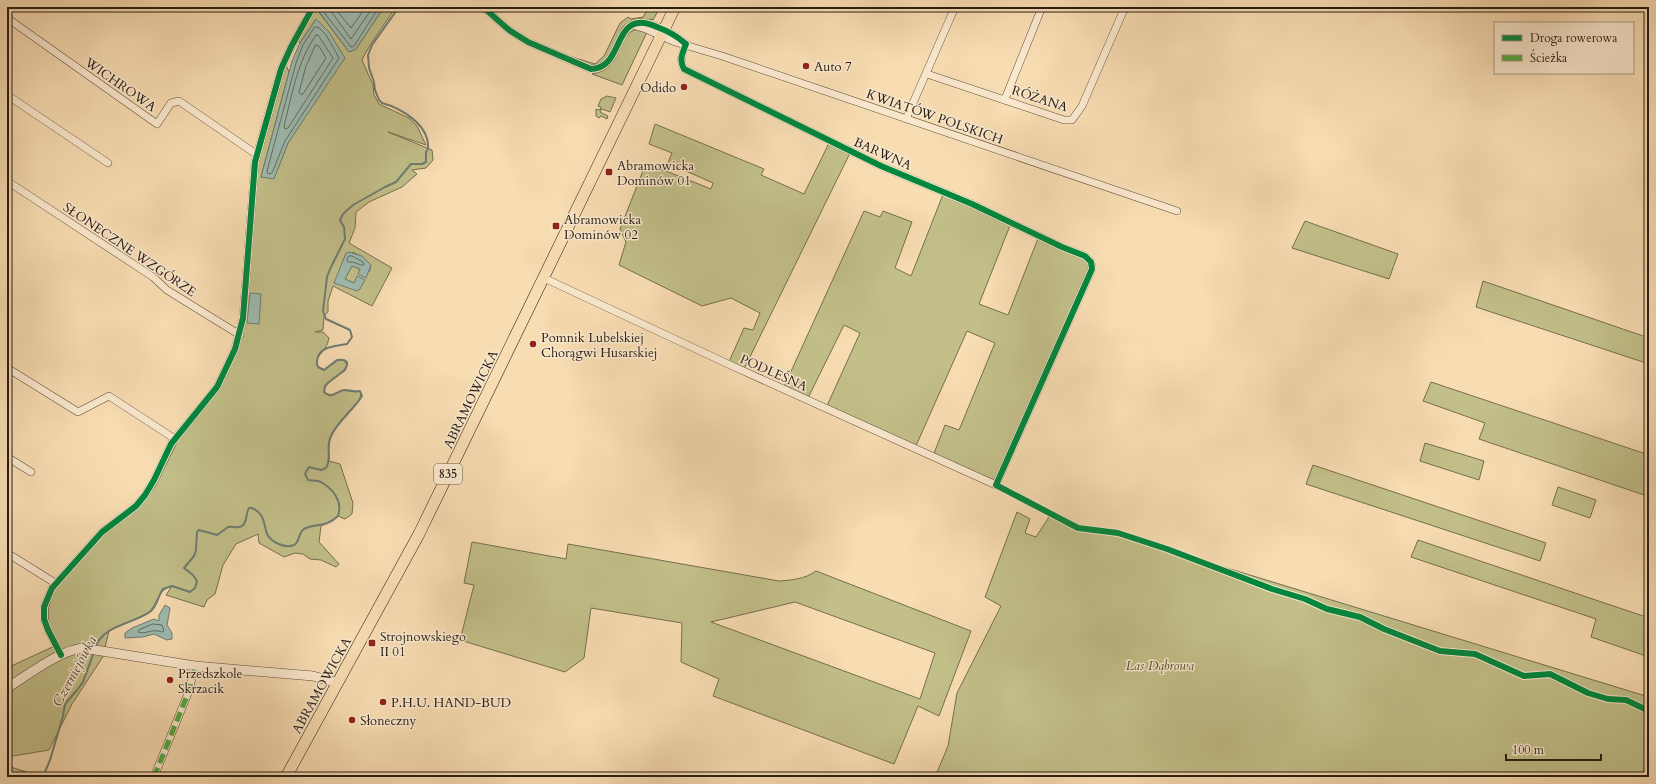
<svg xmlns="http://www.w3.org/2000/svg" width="1656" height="784" font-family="Cardo,serif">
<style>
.green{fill:#c2bf89;stroke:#756e4f;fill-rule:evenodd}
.water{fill:#9ebbb1;stroke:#6f7c73}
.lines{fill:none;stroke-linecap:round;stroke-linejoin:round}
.shore{stroke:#636c63;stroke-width:1}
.stream{stroke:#6f7c73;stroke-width:2}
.minor-casing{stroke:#5c4d3c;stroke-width:8}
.tertiary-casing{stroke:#5c4d3c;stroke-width:10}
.primary-casing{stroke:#281d15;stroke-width:12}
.minor{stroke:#fae8cd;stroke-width:7}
.tertiary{stroke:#fae8cd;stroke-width:9}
.primary{stroke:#f8dcb2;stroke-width:11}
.quiet{stroke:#53a942;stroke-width:5;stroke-dasharray:10 5;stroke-linecap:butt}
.cycleway-casing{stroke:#fae8cd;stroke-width:8}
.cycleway{stroke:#00873e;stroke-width:6}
.poi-dot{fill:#8f2418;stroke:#fae8cd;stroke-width:1.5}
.labels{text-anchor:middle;stroke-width:3;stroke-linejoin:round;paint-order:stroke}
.shield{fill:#fae8cd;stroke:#675a4c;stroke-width:1}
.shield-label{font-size:12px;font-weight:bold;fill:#281d15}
.poi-label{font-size:13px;fill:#281d15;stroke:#fae8cd;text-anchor:start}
.street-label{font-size:13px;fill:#281d15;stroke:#fae8cd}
.park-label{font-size:13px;font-style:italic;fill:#564e38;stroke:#fae8cd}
.water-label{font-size:14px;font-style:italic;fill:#4b4c44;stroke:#fae8cd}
</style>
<rect width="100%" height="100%" fill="#f8dcb2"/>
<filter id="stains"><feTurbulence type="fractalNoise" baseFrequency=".005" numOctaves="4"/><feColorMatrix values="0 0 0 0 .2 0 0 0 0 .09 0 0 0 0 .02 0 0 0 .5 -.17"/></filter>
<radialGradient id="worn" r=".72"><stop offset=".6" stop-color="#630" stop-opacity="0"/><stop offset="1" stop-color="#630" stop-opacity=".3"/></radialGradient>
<path class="green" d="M317,7H320L318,11L349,52L356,49L384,7H396L370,45L362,60L373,85L374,95L379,104L409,118L417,126L426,145L388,132L432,150L433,160L426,168L412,170L417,174L402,187L369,202L356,212L355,228L349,243L392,268L372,306L333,286L328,301V312L324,316L323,330L315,332H323L329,338C328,342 327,346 325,348C321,355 314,358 318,367L324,370L340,359L344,360L347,365C342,377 325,379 324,392L330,396L343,390L356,392L360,391C363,399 354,405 349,411C341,421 330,432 329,446C328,451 330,456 329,461L340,464L353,503L352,514L345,519L338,516L328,523L321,526L319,542L339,564L336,567L321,560L310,559L303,554L295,553L284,557L259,543L258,534L236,544L223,565L215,594L207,600L204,607L166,595L172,586C157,589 158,605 148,613L109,631L105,647L88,645L104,655L72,704L49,750L7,757V668L59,644C45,627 46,608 55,589L103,534L147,498L156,485L179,438L220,388L227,375L239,346L246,317L257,167L286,65L289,72L261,177L274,178L288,143L344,58L316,19L300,43L297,40ZM353,252C361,257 372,260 370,271L361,270L352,265L345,279L354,283H334Z
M649,7H660L653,20L650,19L649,21C638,16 630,20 622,28C616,40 608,67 592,65C583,64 574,58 566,55L595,64L604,56L620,23L628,17L631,19L643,17Z
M638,29L647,32L622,85L592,74C625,69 614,34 638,29Z
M607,96L616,98L610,112L602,109L600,112L608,116L607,119L601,116L599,118L596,116V109L600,110L601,107L598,106L601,99Z
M655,124L764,169L761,175L804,194L830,141L851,151L743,371L728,364L744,328L753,330L760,313L731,298L702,306L619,265L626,242L620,229L646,163L711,189L713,183L668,163L672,153L649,144Z
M944,192L1011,223L979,304L1008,315L1039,236L1091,262L996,485L933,456L945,425L959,430L995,343L967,331L915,448L826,408L860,333L844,325L807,400L783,389L864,211L880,217L883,211L912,222L895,268L911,276Z
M1305,221L1398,254L1389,279L1292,248Z
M1483,281L1649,338V364L1476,307Z
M1431,382L1649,455V480L1644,495L1479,439L1485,423L1423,401Z
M1425,443L1484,461L1479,480L1420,461Z
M1313,465L1546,543L1540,561L1306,484Z
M1558,487L1596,500L1590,518L1552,505Z
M1017,512L1030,519L1025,533L1036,537L1051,514L1075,528L1109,532L1649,697V777H935L948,746L957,693L1001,606L985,597Z
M1418,540L1649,618V657L1591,637L1596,619L1411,557Z
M472,542L566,559L568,544L779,581C792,580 805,579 816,571L971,631L939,716L918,706L894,764L713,696L719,679L681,662L682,623L591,608L584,658L565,672L460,640L474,585L464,583ZM795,602L935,653L920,699L711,622Z
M7,766L27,772V777H7Z"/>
<path class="water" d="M320,7H384L356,49L349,52L318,10Z
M316,19L329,32L345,58L288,143L274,179L261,177L292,61L300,43Z
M349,252L362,256L371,265L366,278L358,274L360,269L352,266L345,279L354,283L357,276L365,280L360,289L357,291L334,283L346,253Z
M250,293L261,294L259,324L247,323Z
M165,605L170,608L167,625L172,633V639L167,640L154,634L143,637L125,638V633L132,628L154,619L159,621V615Z"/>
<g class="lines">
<path class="shore" d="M323,7V11L351,47L354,46L379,7
M328,7L351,39L373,7
M334,7L351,28L366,7
M315,27H318L326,35L339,58L285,141L272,173L268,174L267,171L296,63L303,45Z
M316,35H318L333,58L288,128L285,129L284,126C292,95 297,62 316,35Z
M316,45L319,46L326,58L303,94L301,95L299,92L306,66Z
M349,256H352L363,262L364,265H361L353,262H348L347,260Z
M153,624L162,625L164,631L162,632C151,628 146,635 138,632L139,630Z"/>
<path class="stream" d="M95,648C103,624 135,624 151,611C157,606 158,596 163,589L172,586L190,592L195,588L197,581L193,575L184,568L194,556L196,550L197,532L199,530L217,535L228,527C232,526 235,528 238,527C248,527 245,514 249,508H252C265,514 263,522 267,534C271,542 285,549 294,545C300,542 298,533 304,529C316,523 326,528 338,516C343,501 333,489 321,482C317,480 312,481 308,480L305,474L309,467L321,470L326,468C332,458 326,449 330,438C337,421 353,411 362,396L360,391C355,392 350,390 344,390C336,391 332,400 324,392L325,386L329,382L345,370L347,365V362L344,360H337L324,370L318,367L317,364C316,346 335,346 347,344L352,337L350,330L326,319L323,311L327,277L330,269L345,239L344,227L340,220L343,214L353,205L385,187L396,182L411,164H422L426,162V152L428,149C430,125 401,108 382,103L379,100L375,90L374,82L369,68L368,55L372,45L399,7
M43,777L50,760L63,716L65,704L77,690L83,682L94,652"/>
<g class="minor-casing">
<path id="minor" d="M483,7L509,30L528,42L591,69C626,69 611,6 657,27C668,31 677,36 686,44
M7,18L157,124L171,103L179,101L253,152L257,154
M632,25L646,29L675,42L722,56L1177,211
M927,74L1064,120H1072L1082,106L1125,7
M7,95L108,163
M1005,99L1042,7
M906,119L955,7
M7,181L153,277L167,290L240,335
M544,278L728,364L996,485L1092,269L1091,262L1085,256L1062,247L972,204L881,166L684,69C679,60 682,54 686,44
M7,368L78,412L109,396L175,439
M7,457L31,472
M7,553L55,583
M61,655L48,630L44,619V607L52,588L102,532L136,506L145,495L154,480L171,444L217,387L235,349L243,318L255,162L281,69L291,47L313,7
M154,777L189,691L195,666"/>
</g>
<g class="tertiary-casing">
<path id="tertiary" d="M7,688C28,675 60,650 83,648L195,666L313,676L338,683"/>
</g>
<g class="primary-casing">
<path id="primary" d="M286,777L419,534L675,7"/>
</g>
<use href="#minor" class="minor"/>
<use href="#tertiary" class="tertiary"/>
<use href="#primary" class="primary"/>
<path class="quiet" d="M154,777L189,691L195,666"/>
<g class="cycleway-casing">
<path id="cycleway" d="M483,7L509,30L528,42L591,69C626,69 611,6 657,27C668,31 677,36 686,44C682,54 679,60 684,69L881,166L972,204L1062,247L1085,256L1091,262L1092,269L996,485L1078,528L1118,533L1167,549L1272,589L1305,599L1327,609L1360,617L1384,629L1440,651L1475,654L1524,676L1550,674L1588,693L1608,699L1626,700L1649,711
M61,655L48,630L44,619V607L52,588L102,532L136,506L145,495L154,480L171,444L217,387L235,349L243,318L255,162L281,69L291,47L313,7"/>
</g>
<use href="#cycleway" class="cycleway"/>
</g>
<g class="poi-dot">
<circle cx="806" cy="66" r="4"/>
<circle cx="684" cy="87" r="4"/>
<rect x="605" y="168" width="8" height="8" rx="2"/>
<rect x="552" y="222" width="8" height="8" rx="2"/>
<circle cx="533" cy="344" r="4"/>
<rect x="368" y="639" width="8" height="8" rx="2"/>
<circle cx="170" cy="680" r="4"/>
<circle cx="383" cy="702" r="4"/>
<circle cx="352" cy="720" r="4"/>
</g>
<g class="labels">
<rect class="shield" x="434" y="464" width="28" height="20" rx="3"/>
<g class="shield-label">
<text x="448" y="478">835</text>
</g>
<g class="poi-label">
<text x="814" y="71">Auto 7</text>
<text x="676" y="92" text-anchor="end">Odido</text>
<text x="617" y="170">Abramowicka<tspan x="617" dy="15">Dominów 01</tspan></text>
<text x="564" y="224">Abramowicka<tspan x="564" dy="15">Dominów 02</tspan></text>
<text x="541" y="342">Pomnik Lubelskiej<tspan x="541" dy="15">Chorągwi Husarskiej</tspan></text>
<text x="380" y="641">Strojnowskiego<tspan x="380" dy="15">II 01</tspan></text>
<text x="178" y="678">Przedszkole<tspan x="178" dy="15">Skrzacik</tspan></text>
<text x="391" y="707">P.H.U. HAND-BUD</text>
<text x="360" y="725">Słoneczny</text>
</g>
<g class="street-label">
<text transform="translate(121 84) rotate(35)" y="5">WICHROWA</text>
<text transform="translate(1040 98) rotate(18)" y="5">RÓŻANA</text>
<text transform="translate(935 116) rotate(19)" y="5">KWIATÓW POLSKICH</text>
<text transform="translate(883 153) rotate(24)" y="5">BARWNA</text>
<text transform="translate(130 249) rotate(34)" y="5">SŁONECZNE WZGÓRZE</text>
<text transform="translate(774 372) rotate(24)" y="5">PODLEŚNA</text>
<text transform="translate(470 399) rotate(-64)" y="5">ABRAMOWICKA</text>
<text transform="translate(321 685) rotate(-61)" y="5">ABRAMOWICKA</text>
</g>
<g class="park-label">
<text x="1160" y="670">Las Dąbrowa</text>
</g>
<g class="water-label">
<text transform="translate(74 671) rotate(-62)" y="5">Czerniejówka</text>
</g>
</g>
<rect width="1656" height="784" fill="none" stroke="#f8dcb2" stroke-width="24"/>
<rect x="8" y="8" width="1640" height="768" fill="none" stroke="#281d15" stroke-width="2"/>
<rect x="12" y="12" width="1632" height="760" fill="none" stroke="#281d15"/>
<rect x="1494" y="22" width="140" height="52" fill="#fae8cd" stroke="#a69783"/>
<rect x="1502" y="35" width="20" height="6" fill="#00873e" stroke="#a69783"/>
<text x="1530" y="42" font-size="12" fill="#281d15">Droga rowerowa</text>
<rect x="1502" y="55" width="20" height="6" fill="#53a942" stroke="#a69783"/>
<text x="1530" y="62" font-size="12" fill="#281d15">Ścieżka</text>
<path d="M1506 754v6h95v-6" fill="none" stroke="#281d15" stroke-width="2"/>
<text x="1512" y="754" font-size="12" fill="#281d15" stroke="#fae8cd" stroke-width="3" paint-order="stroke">100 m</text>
<rect width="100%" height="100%" filter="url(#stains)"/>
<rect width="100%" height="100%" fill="url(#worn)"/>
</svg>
